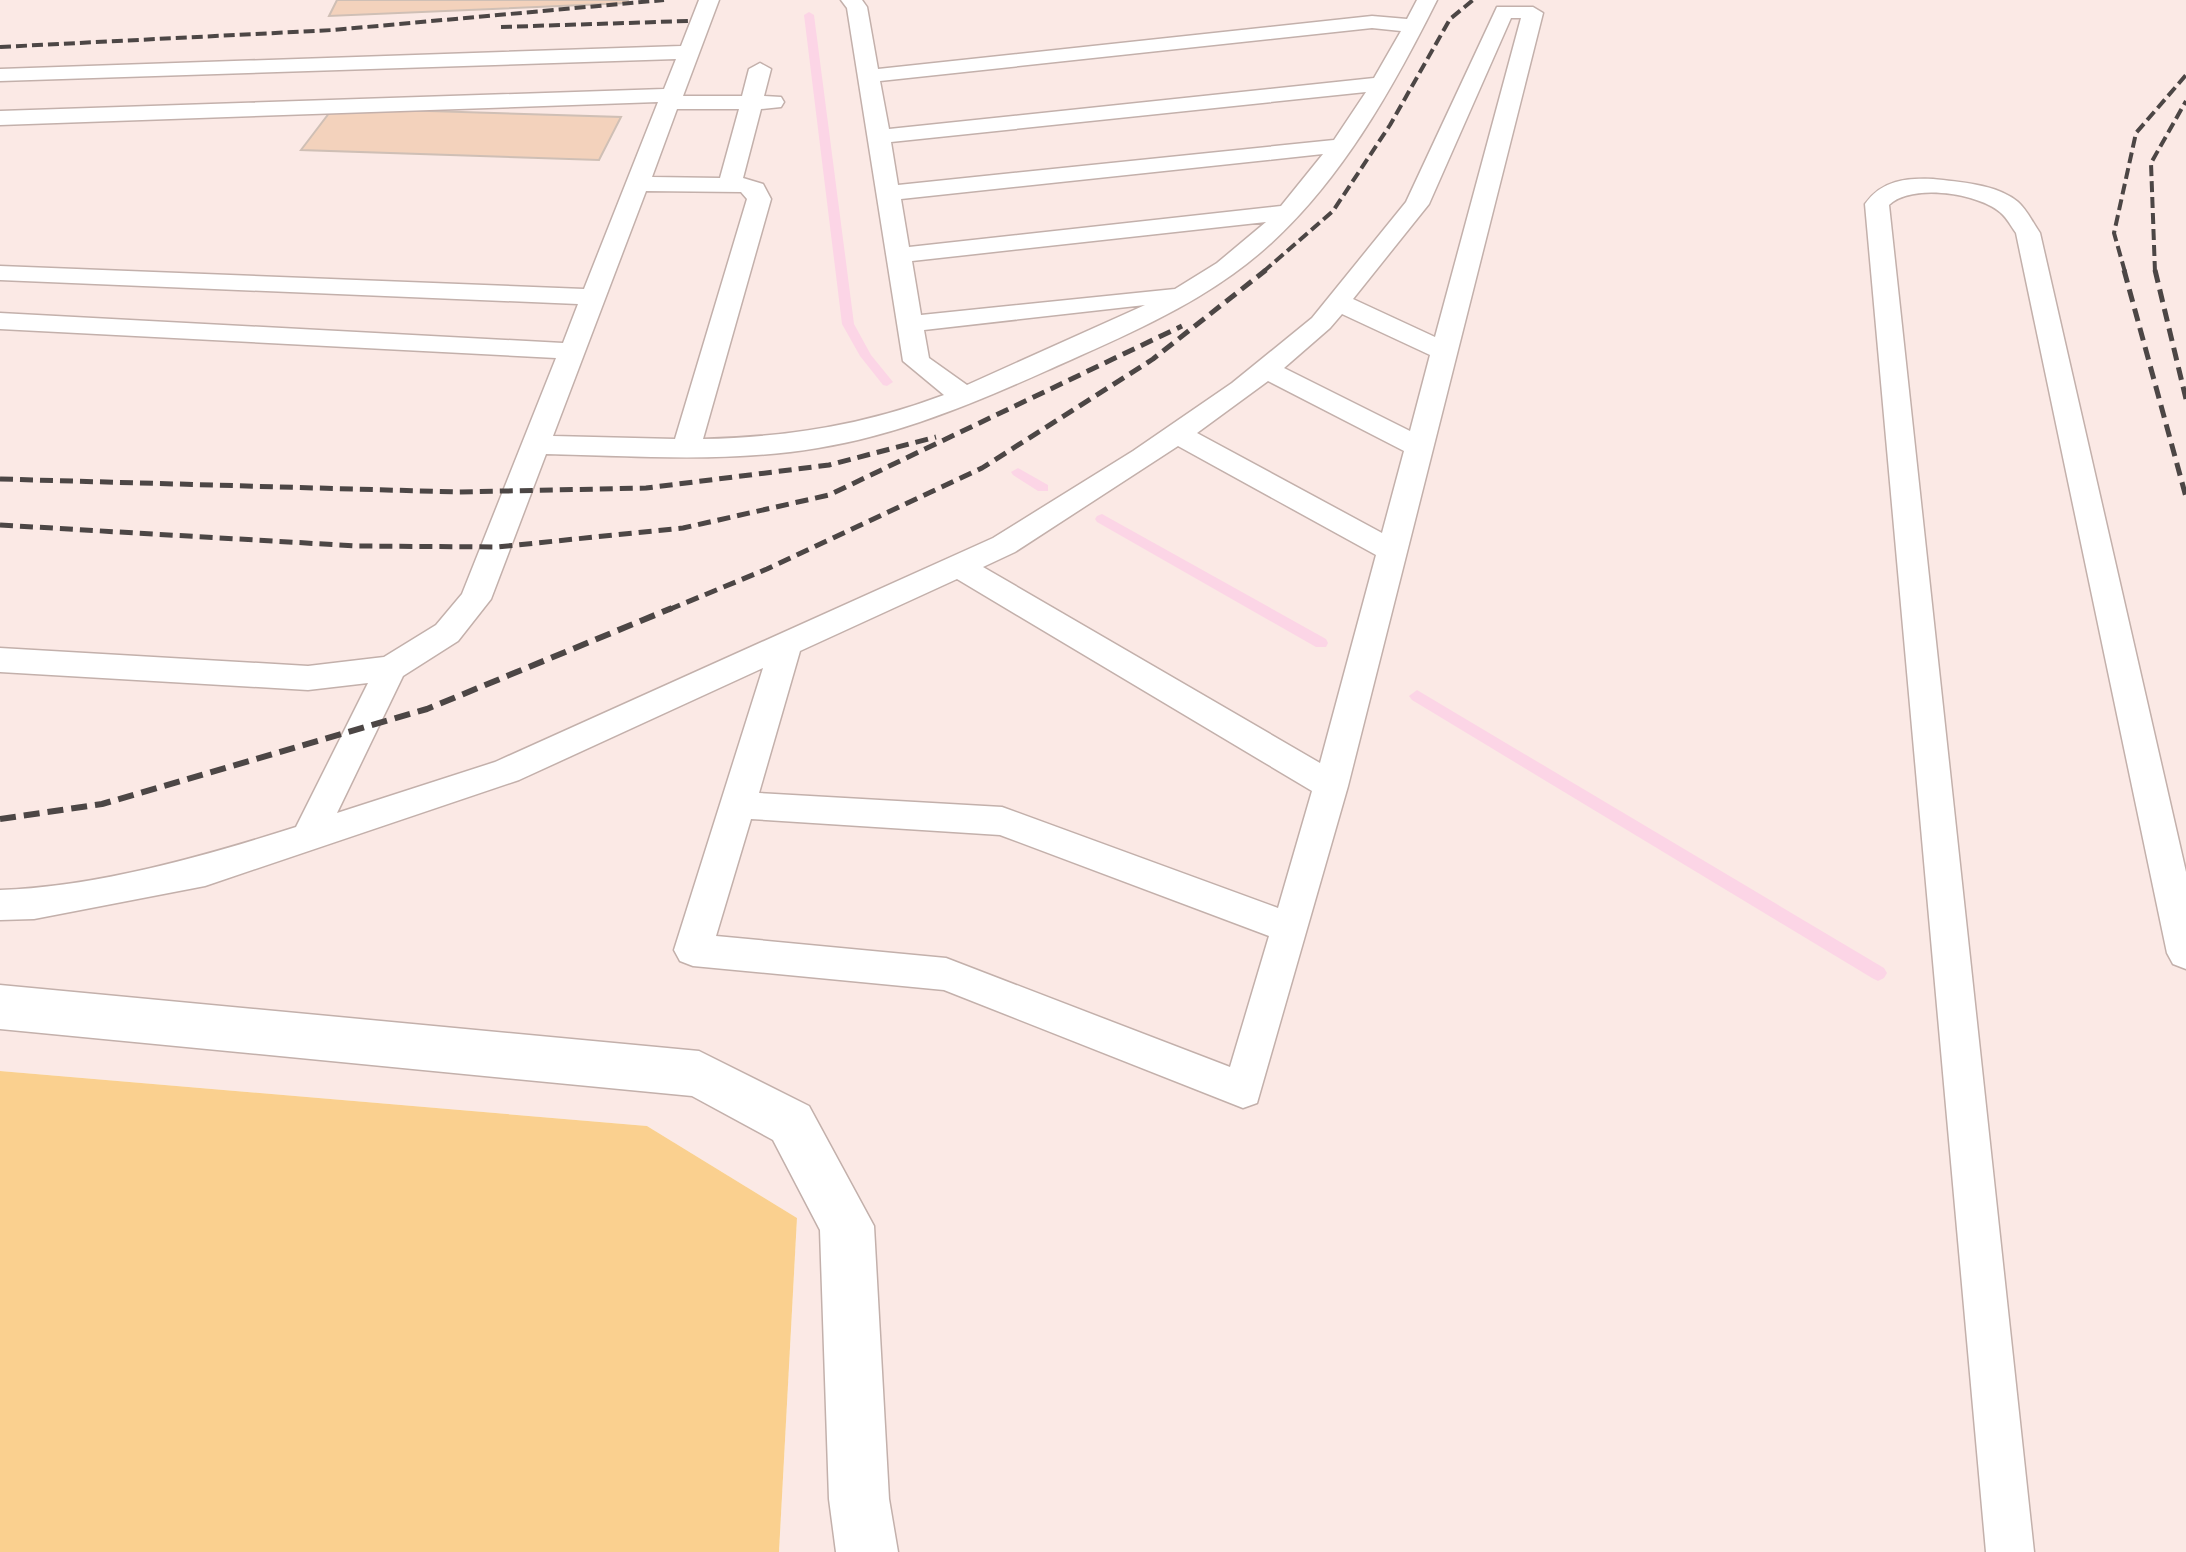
<svg xmlns="http://www.w3.org/2000/svg" width="2186" height="1552" font-family="'Asap Condensed',sans-serif">
<style>
.built{fill:#fbe9e5}
.green{fill:#fad08f}
.lines{fill:none;stroke-linecap:round;stroke-linejoin:round}
.stream{fill:#fcd5e6;fill-rule:evenodd}
.building{fill:#f3d2bc;stroke:#cfbfb5;stroke-width:2}
.lane-casing{stroke:#c3b0ab;stroke-width:3}
.street-casing{stroke:#c3b0ab;stroke-width:3}
.lane{fill:#fff;fill-rule:evenodd}
.street{fill:#fff;fill-rule:evenodd}
.rail-far2{stroke:#4c4645;stroke-width:4;stroke-dasharray:11 5;stroke-linecap:butt}
.rail-far1{stroke:#4c4645;stroke-width:5;stroke-dasharray:13 7;stroke-linecap:butt}
.rail{stroke:#4c4645;stroke-width:6;stroke-dasharray:16 8;stroke-linecap:butt}
</style>
<rect width="100%" height="100%" fill="#fcf8f7"/>
<path class="built" d="M0,0H2186V1552H779L797,1218L647,1126L0,1071Z"/>
<path class="green" d="M0,1071L647,1126L797,1218L779,1552H0Z"/>
<g class="lines">
<path class="stream" d="M809,12L814,15L854,324L871,355L893,382L887,386L883,385L860,356L842,324L804,15Z
M1018,468L1048,485V491H1038L1013,475L1011,472Z
M1102,514L1326,639L1328,643L1326,647H1316L1097,522L1095,519L1097,516Z
M1417,690L1884,968L1887,973L1884,978L1878,981L1872,978L1412,700L1409,696Z"/>
</g>
<path class="building" d="M337,0H628V3L329,16Z
M333,108L621,117L599,160L301,150Z"/>
<g class="lines">
<g class="lane-casing">
<path id="lane" d="M699,0H719L683,96H742L749,69L760,63L771,69L764,96L781,97L784,102L781,107L761,109L743,178L763,184L771,199L703,439C788,437 865,425 944,395L903,361L847,8L841,0H862L867,7L878,69L1372,16L1407,19L1417,0H1437C1387,100 1326,208 1233,274C1176,315 1110,342 1046,371C972,404 898,435 818,448C729,463 637,456 546,454L491,599L458,641L403,676L337,813L495,762L993,538L1133,451L1232,383L1312,318L1406,202L1497,7H1533L1543,13L1348,786L1257,1103L1243,1108L944,990L693,966L680,961L674,950L763,668L519,780L205,886L34,919L0,920V890C96,887 205,856 296,827L368,683L308,690L0,672V648L308,666L384,657L436,625L462,594L556,358L0,329V313L563,343L578,304L0,280V266L584,289L658,102L0,125V111L664,89L676,59L0,81V69L681,46ZM1511,18H1521L1435,337L1353,299L1429,204ZM1372,28L1401,31L1374,78L889,129L880,81ZM1366,92L1334,140L898,185L891,142ZM677,109H739L720,178L652,177ZM1323,154L1281,206L909,247L901,199ZM646,191L741,192L747,199L675,439L553,436ZM1266,222L1217,263L1175,289L921,315L912,261ZM1145,305L967,385L929,358L924,330ZM1342,314L1430,355L1410,431L1284,368L1330,328ZM1268,381L1404,451L1382,533L1197,433ZM1178,446L1376,555L1320,763L983,567L1015,552ZM957,579L1312,791L1278,908L1002,807L759,793L800,651ZM751,819L1000,835L1269,936L1230,1067L946,958L716,936Z
M1933,179C1959,182 1997,184 2018,202C2027,210 2033,223 2040,233L2186,872V969L2173,964L2167,953L2016,233C2011,226 2007,218 2001,213C1979,193 1911,183 1889,205L2034,1552H1986L1865,204C1882,180 1906,178 1933,179Z"/>
</g>
<g class="street-casing">
<path id="street" d="M0,985L699,1051L809,1106L874,1226L889,1499L898,1552H836L829,1499L820,1230L773,1140L692,1096L0,1029Z"/>
</g>
<use href="#lane" class="lane"/>
<use href="#street" class="street"/>
<path class="rail-far2" d="M501,27L688,21
M0,47L333,30L664,0
M1263,272L1333,211L1390,125L1450,19L1473,0
M2125,272L2114,233L2136,133L2186,75
M2155,272L2151,163L2186,101"/>
<path class="rail-far1" d="M2124,270L2186,497
M2155,270L2186,399
M0,479L458,492L646,488L829,465L936,437
M0,525L357,546L497,547L683,528L829,495L1182,326
M668,610L767,569L982,468L1153,359L1266,270"/>
<path class="rail" d="M0,819L102,804L427,709L672,608"/>
</g>
</svg>
